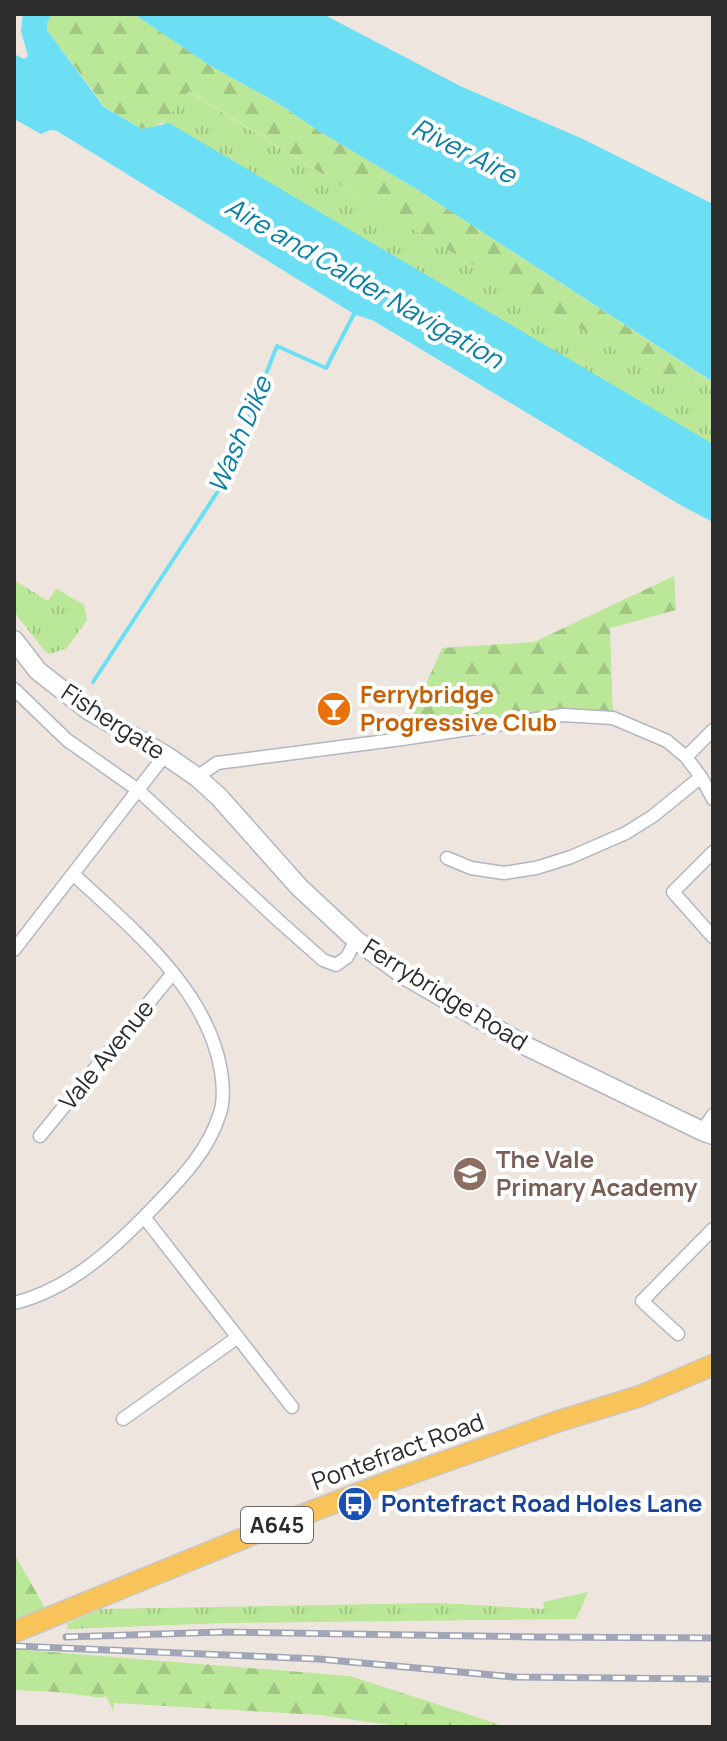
<svg xmlns="http://www.w3.org/2000/svg" width="727" height="1741" font-family="Manrope,sans-serif">
<style>
.grass{fill:url(#grass-tufts)}
.forest{fill:url(#forest-firs)}
.water{fill:#6cdff5}
.lines{fill:none;stroke-linecap:round;stroke-linejoin:round}
.stream{stroke:#6cdff5;stroke-width:4}
.minor-casing{stroke:#b2b6c0;stroke-width:15}
.secondary-casing{stroke:#b2b6c0;stroke-width:21}
.primary-casing{stroke:#c8c8c8;stroke-width:23}
.minor{stroke:#fff;stroke-width:12}
.secondary{stroke:#fff;stroke-width:18}
.primary{stroke:#f8c359;stroke-width:20}
.rail-casing{stroke:#a0a6b7;stroke-width:7}
.rail{stroke:#fff;stroke-width:4;stroke-dasharray:12;stroke-linecap:butt}
.labels{text-anchor:middle;stroke-width:8;stroke-linejoin:round;paint-order:stroke}
.shield{fill:#fff;stroke:#6b6b6b;stroke-width:2}
.shield-label{font-size:22px;font-weight:bold;fill:#2c2c2c}
.food-label{font-size:24px;font-weight:bold;fill:#c56008;stroke:#fff;text-anchor:start}
.street-label{font-size:24px;fill:#2c2c2c;stroke:#fff}
.education-label{font-size:24px;font-weight:bold;fill:#785e54;stroke:#fff;text-anchor:start}
.transit-label{font-size:24px;font-weight:bold;fill:#164399;stroke:#fff;text-anchor:start}
.water-label{font-size:26px;font-style:italic;fill:#067fa6;stroke:#fff}
</style>
<defs>
<pattern id="grass-tufts" width="24" height="20" patternUnits="userSpaceOnUse" patternTransform="scale(2)"><rect width="24" height="20" fill="#bbe798"/><path d="M3 7l-1-3M5 7V3M7 7l1-3M15 17l-1-3M17 17v-4M19 17l1-3" fill="none" stroke="#a1c683"/></pattern>
<pattern id="forest-firs" width="22" height="20" patternUnits="userSpaceOnUse" patternTransform="scale(2)"><rect width="22" height="20" fill="#bbe798"/><path d="M5 1l3.5 6h-7zM16 11l3.5 6h-7z" fill="#a1c683"/></pattern>
</defs>
<rect width="100%" height="100%" fill="#eee6de"/>
<path class="grass" d="M188,91L372,205L677,386L709,380L713,382V447L163,123Z
M14,580L48,601L55,590L57,589L84,605L87,620L67,648L50,654L45,651L14,612Z
M588,1592L576,1619L226,1623L67,1629L68,1623L101,1609L440,1603L544,1609L543,1602Z"/>
<path class="forest" d="M52,14H134L209,65L277,103L317,130L418,190L709,380L677,386L372,205L189,91C173,109 168,127 142,129L105,107L47,30V23Z
M674,576L676,610L610,628L613,718L563,715L402,739L442,648L534,642Z
M14,1553L45,1608L14,1621Z
M14,1649L350,1676L498,1724L499,1727H404L320,1715L114,1703L113,1711L106,1696L103,1698L56,1692L14,1690Z"/>
<path class="water" d="M23,14H52L47,23V30L104,107L142,129L169,123L713,444V522L682,506L374,321L354,314L57,131L50,130L41,134L14,119V54L24,59L28,56L21,31Z
M134,14H323L460,86L583,139L713,204V382L418,190L317,130L279,104L209,65Z"/>
<g class="lines">
<path class="stream" d="M93,682L222,485L277,346L326,368L355,312"/>
<g class="minor-casing">
<path id="minor" d="M14,689L67,740L138,790L279,921L323,960L336,965L347,957L356,940
M686,757L713,730
M197,777L217,763L402,739L563,715L613,718L667,741L686,757L701,777L713,799
M713,852L673,892L713,937
M447,858L471,868L504,873L536,868L571,857L626,833L653,816L701,777
M14,950L165,755
M702,1131L713,1115
M40,1136L173,973
M144,1217L292,1407
M14,1303C68,1290 112,1250 149,1212C177,1183 208,1153 220,1113C224,1101 223,1084 221,1071C207,988 132,929 73,874
M678,1334L642,1301L713,1229
M123,1419L238,1337"/>
</g>
<g class="secondary-casing">
<path id="secondary" d="M14,640L38,671L88,710L165,755L197,777L219,797L299,887L356,940L404,975L528,1047L702,1131L713,1135"/>
</g>
<g class="primary-casing">
<path id="primary" d="M14,1632L266,1529L396,1479L556,1422L640,1396L713,1365"/>
</g>
<use href="#minor" class="minor"/>
<use href="#secondary" class="secondary"/>
<use href="#primary" class="primary"/>
<g class="rail-casing">
<path id="rail" d="M66,1637L223,1632L535,1637L713,1638
M14,1646L319,1659L514,1677L713,1679"/>
</g>
<use href="#rail" class="rail"/>
</g>
<defs>
<g id="bar-disc" transform="scale(1.8)"><circle r="9.5" fill="#e8710a" stroke="#fff"/><path d="M-6-5H6L.8 .8V4.5H3.5V6h-7V4.5H-.8V.8Z" fill="#fff"/></g>
<g id="school-disc" transform="scale(1.8)"><circle r="9.5" fill="#8d6e63" stroke="#fff"/><path d="M0-5L7-2L0 1L-7-2ZM-4 1L0 2.5L4 1V4Q0 6-4 4Z" fill="#fff"/></g>
<g id="bus-disc" transform="scale(1.8)"><circle r="9.5" fill="#1a4fb4" stroke="#fff"/><path d="M-5-6H5V4H4V6H2V4H-2V6H-4V4H-5ZM-3.5-4V0h7V-4ZM-3.5 1.2v1.5H-2V1.2ZM2 1.2v1.5H3.5V1.2Z" fill="#fff"/></g>
</defs>
<g fill-rule="evenodd">
<use href="#bar-disc" x="334" y="709"/>
<use href="#school-disc" x="470" y="1174"/>
<use href="#bus-disc" x="355" y="1504"/>
</g>
<g class="labels">
<rect class="shield" x="241" y="1507" width="72" height="36" rx="6"/>
<g class="shield-label">
<text x="277" y="1533">A645</text>
</g>
<g class="food-label">
<text x="360" y="703">Ferrybridge<tspan x="360" dy="28">Progressive Club</tspan></text>
</g>
<g class="street-label">
<text transform="translate(113 722) rotate(33)" y="8">Fishergate</text>
<text transform="translate(445 995) rotate(32)" y="8">Ferrybridge Road</text>
<text transform="translate(107 1055) rotate(-51)" y="8">Vale Avenue</text>
<text transform="translate(398 1452) rotate(-20)" y="8">Pontefract Road</text>
</g>
<g class="education-label">
<text x="496" y="1168">The Vale<tspan x="496" dy="28">Primary Academy</tspan></text>
</g>
<g class="transit-label">
<text x="381" y="1512">Pontefract Road Holes Lane</text>
</g>
<g class="water-label">
<text transform="translate(464 151) rotate(27)" y="9">River Aire</text>
<text transform="translate(364 283) rotate(30)" y="9">Aire and Calder Navigation</text>
<text transform="translate(240 435) rotate(-67)" y="9">Wash Dike</text>
</g>
</g>
<rect width="727" height="1741" fill="none" stroke="#2c2c2c" stroke-width="32"/>
</svg>
